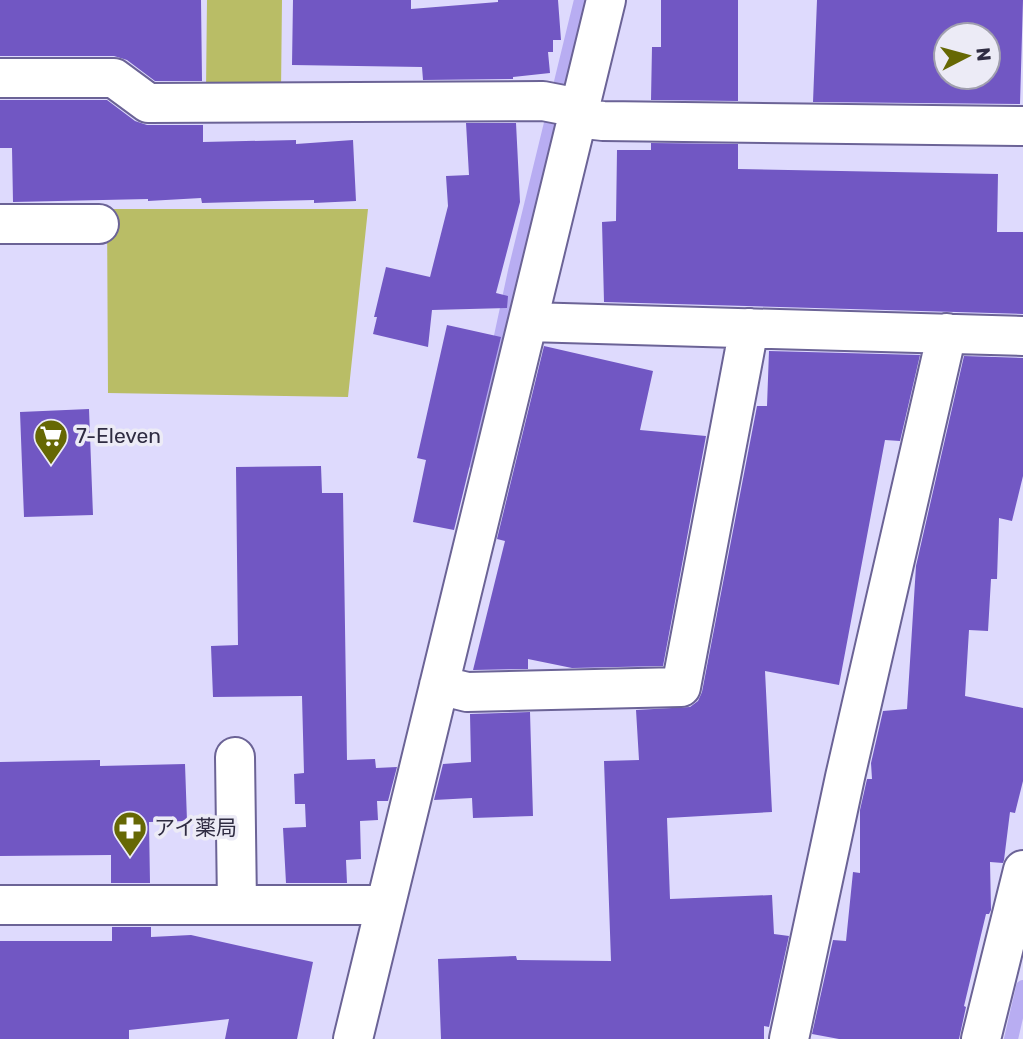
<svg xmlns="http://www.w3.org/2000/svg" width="1023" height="1039" font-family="Rubik,'Noto Sans JP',sans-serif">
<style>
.green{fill:#b9bd66}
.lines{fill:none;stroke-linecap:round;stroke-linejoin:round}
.stream{stroke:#b8adf2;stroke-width:14}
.building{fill:#7157c3;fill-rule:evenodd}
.minor-casing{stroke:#6b6396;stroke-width:42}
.minor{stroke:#fff;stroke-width:38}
.labels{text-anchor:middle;stroke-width:7;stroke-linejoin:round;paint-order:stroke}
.poi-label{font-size:21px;fill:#2f2c42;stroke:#ecebf6;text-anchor:start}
</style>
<rect width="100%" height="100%" fill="#dedafd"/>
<path class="green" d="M207,0H282L281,91L206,90Z
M107,209H368L348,397L108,393Z"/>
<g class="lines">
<path class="stream" d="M474,462L515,271L581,0
M1011,1039L1023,987"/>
</g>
<path class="building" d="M0,0H201L202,81H155L127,60L114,56H0Z
M293,0H411V9L498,2V0H558L561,40H553V52H548L550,73L513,77V79L423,80L422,67L292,65Z
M661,0H738V101L651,100L652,47H661Z
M817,0H1023L1020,104L813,102ZM946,35H988V77H946Z
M0,100H107L135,121L147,125H203V142L296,140V144L353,140L356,201L314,203V200L202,203L201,198L148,201V199L13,202L12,148H0Z
M466,123H516L520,202L496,293L508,296L507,308L432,310L428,347L373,334L377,317H374L386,267L430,277L448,206L446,176L469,175Z
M651,143L738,144V169L998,174L997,232H1023V314L604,302L602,222L616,221L617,150H651Z
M447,325L501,337L454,530L413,522L426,460L417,458Z
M544,346L653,371L640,430L706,436L663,666L572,668L528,659V669L473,670L505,541L497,539Z
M769,351L920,355L900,441L885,440L839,685L765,671L772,812L667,818L670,899L772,895L774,934L789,936L769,1027L764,1026V1039H441L438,959L516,956L517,960L611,961L604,761L639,760L636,710L690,707L698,701L702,692L757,406H767Z
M964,356L1023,358V476L1012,521L999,518L997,579H991L988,631L969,630L965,696L1023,708V781L1015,813L1010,812L1004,860L1003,863L990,862L991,910L989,914H986L964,1006L966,1007L959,1039H839L812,1034L833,940L846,941L853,872L860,873V810L867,779H872L871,763L883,711L907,709L916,566Z
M89,409L93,515L24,517L20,412Z
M321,466L322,493H343L347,760L375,759L376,768L397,767L388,801H377L378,820L360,821L361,859L346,860L347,883H286L283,828L306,827L305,804H295L294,774L304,773L302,696L213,697L211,646L238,645L236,467Z
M530,712L533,816L473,818L472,798L434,800L443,764L471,762L470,714Z
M100,760V766L185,764L187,821L149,822L150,883H111V855L0,856V762Z
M112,927H151V937L191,935L313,962L297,1039H225L229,1019L129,1030V1039H0V941H112Z"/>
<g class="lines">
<g class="minor-casing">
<path id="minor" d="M0,78H114L148,103L543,101L579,108
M576,118L603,121L1023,126
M0,224H99
M528,322L1023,336
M439,685L467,692L681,687L749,328
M235,757L237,905
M0,905H385
M353,1039L606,0
M789,1039L845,777L947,333
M981,1039L1023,870"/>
</g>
<use href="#minor" class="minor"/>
</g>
<defs>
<g id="supermarket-pin" transform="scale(1.75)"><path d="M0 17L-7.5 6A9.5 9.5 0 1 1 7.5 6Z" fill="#666804" stroke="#ecebf6"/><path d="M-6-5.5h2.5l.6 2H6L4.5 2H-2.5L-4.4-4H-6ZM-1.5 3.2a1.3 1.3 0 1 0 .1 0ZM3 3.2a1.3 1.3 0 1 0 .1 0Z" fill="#fff"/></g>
<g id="pharmacy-pin" transform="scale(1.75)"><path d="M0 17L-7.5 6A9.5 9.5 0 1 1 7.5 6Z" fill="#666804" stroke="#ecebf6"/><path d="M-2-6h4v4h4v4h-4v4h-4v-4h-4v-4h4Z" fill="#fff"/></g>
</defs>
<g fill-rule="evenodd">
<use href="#supermarket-pin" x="51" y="436"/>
<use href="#pharmacy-pin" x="130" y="828"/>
</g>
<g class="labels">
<g class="poi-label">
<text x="76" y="443">7-Eleven</text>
<text x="154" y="835">アイ薬局</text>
</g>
</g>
<g transform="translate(967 56) rotate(84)"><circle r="33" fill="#ecebf6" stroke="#a09fae" stroke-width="2"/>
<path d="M0-5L12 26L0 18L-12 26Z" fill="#666804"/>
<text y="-10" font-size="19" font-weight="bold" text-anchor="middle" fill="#2f2c42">N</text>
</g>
</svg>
